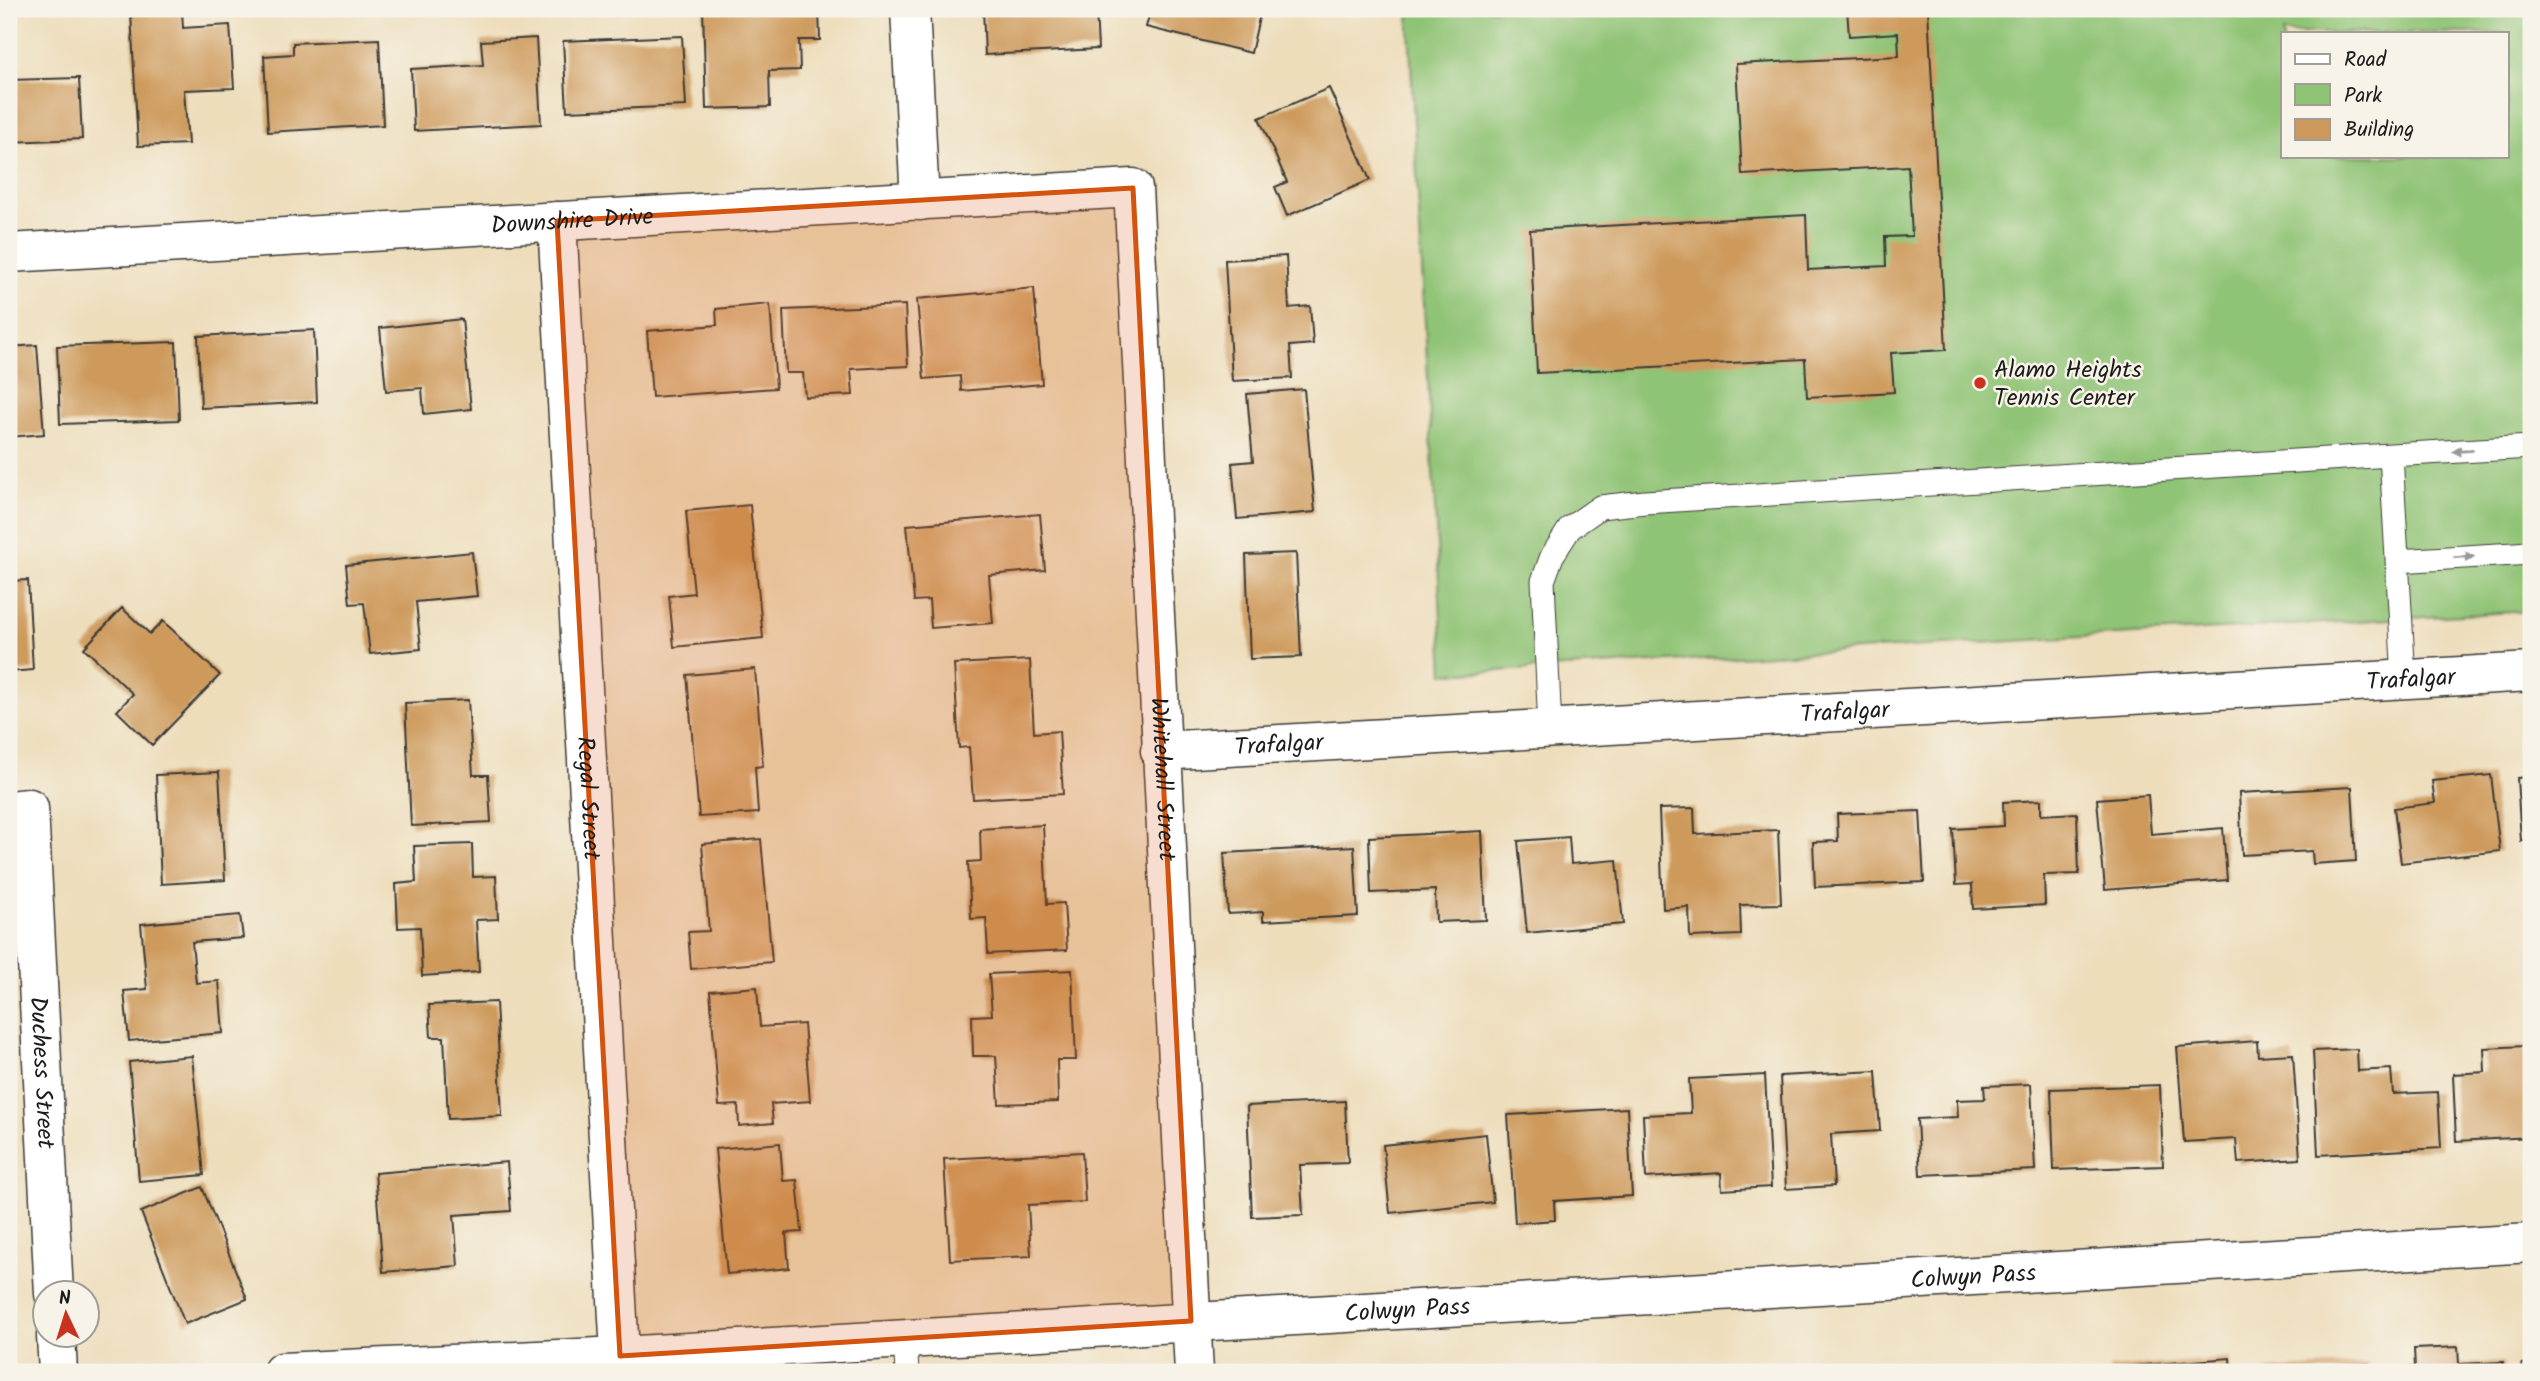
<svg xmlns="http://www.w3.org/2000/svg" width="2540" height="1381" font-family="Kalam,sans-serif">
<style>
.green{fill:#8fc375;stroke:#567048;stroke-width:2;fill-rule:evenodd}
.building{fill:#cd9a5b}
.lines{fill:none;stroke-linecap:round;stroke-linejoin:round}
.service-casing{stroke:#3b3934;stroke-width:25}
.minor-casing{stroke:#3b3934;stroke-width:41}
.service{stroke:#fff;stroke-width:23}
.minor{stroke:#fff;stroke-width:38}
.oneway{fill:#999}
.marked{fill:#d4530e;fill-opacity:0.2;stroke:#d4530e;stroke-width:5;stroke-linejoin:round}
.poi-dot{fill:#c8321e;stroke:#f7f3e8;stroke-width:2.5}
.labels{text-anchor:middle;stroke-width:5;stroke-linejoin:round;paint-order:stroke}
.street-label{font-size:24px;fill:#1c1c1c;stroke:#f7f3e8}
.poi-label{font-size:24px;fill:#1c1c1c;stroke:#f7f3e8;text-anchor:start}
</style>
<rect width="100%" height="100%" fill="#f7f3e8"/>
<filter id="ink" filterUnits="userSpaceOnUse"><feTurbulence type="fractalNoise" baseFrequency=".0143" numOctaves="2"/><feDisplacementMap in="SourceGraphic" scale="14" xChannelSelector="R" yChannelSelector="G"/><feConvolveMatrix kernelMatrix="1 2 1 2 8 2 1 2 1" color-interpolation-filters="sRGB"/></filter>
<filter id="wash" filterUnits="userSpaceOnUse"><feTurbulence type="fractalNoise" baseFrequency=".00686" numOctaves="4" result="noise"/><feDisplacementMap in="SourceGraphic" scale="28" xChannelSelector="R" yChannelSelector="G"/><feGaussianBlur stdDeviation="1.57" result="paint"/><feColorMatrix in="noise" values="0 0 0 0 0 0 0 0 0 0 0 0 0 0 0 0 0 1.4 0 .05"/><feComposite in="paint" operator="in"/></filter>
<g filter="url(#wash)">
<rect width="100%" height="100%" fill="#edddbb"/>
<path class="green" d="M1408,9H2531V611L1444,674ZM2283,33H2507V156H2283Z"/>
<g id="blocks">
<path class="building" d="M703,9H819L820,40H799L800,70L769,71L770,107L706,109Z
M983,9H1096L1098,49L985,55Z
M1151,9H1261L1251,53L1146,27Z
M1847,9H1928L1946,350L1891,353L1894,392L1807,397L1805,359L1537,373L1530,230L1806,215L1808,270L1886,266L1885,237L1912,236L1908,166L1742,175L1736,64L1899,56L1898,33L1849,36Z
M182,10L183,28L230,25L234,88L184,90L188,144L138,146L131,13Z
M682,36L686,106L567,111L563,41Z
M536,38L541,124L414,131L411,69L483,65L481,41Z
M379,39L383,125L268,132L264,56L293,54V43Z
M79,78L82,139L9,142V80Z
M1329,88L1370,180L1287,216L1275,187L1287,182L1259,118Z
M1286,256L1289,308L1310,306L1313,344L1290,346L1292,378L1232,381L1225,260Z
M1034,288L1042,384L961,391L960,376L924,379L917,299Z
M770,304L776,388L652,397L647,331L717,325L716,309Z
M905,305L908,366L851,369L853,395L805,397L803,373H786L783,310Z
M462,319L471,409L424,414L422,388L386,391L380,328Z
M314,330L317,402L201,408L198,336Z
M176,342L179,420L60,424L57,346Z
M37,345L44,434L9,437V347Z
M1304,389L1315,512L1237,519L1232,463L1253,461L1247,394Z
M750,505L763,638L674,647L669,596L694,593L686,511Z
M1040,514L1045,570L989,575L993,623L931,628L929,600L914,601L907,525Z
M472,552L477,596L416,602L421,649L370,654L364,603L350,604L346,565Z
M1296,553L1301,657L1250,659L1246,555Z
M28,580L33,670L9,672V581Z
M122,608L150,634L163,621L220,675L152,745L117,711L133,694L84,648Z
M1030,660L1034,733L1059,731L1063,794L973,799L969,747L959,748L954,664Z
M755,669L763,766L755,767L758,813L699,817L687,675Z
M468,700L473,775H488L491,822L411,826L405,703Z
M219,772L225,880L161,884L156,775Z
M2491,775L2500,851L2401,863L2394,808L2435,803L2432,781Z
M2531,777V840L2521,841L2517,778Z
M2352,787L2356,861L2313,864L2312,851L2242,855L2239,793Z
M2148,795L2151,834L2223,828L2227,880L2105,890L2097,799Z
M2041,800V815L2077,813L2079,874L2044,875L2045,905L1973,909L1972,884L1956,885L1953,829L2004,826L2003,802Z
M1694,808L1695,834L1778,830L1781,904L1740,905L1741,935L1690,937L1689,907L1663,909L1659,809Z
M1920,811L1924,882L1815,887L1813,842L1838,841L1837,814Z
M1043,825L1047,904L1064,903L1067,950L988,954L986,918L971,919L968,862L981,861L980,829Z
M1482,831L1486,920L1436,922L1435,890L1371,893L1369,837Z
M1569,837L1571,864L1617,860L1623,924L1527,933L1518,841Z
M761,839L772,962L691,969L688,932L709,931L702,844Z
M472,844L473,877L496,876L498,919L476,920L479,972L422,976L420,927L398,928L396,884L416,882L414,846Z
M1354,846L1358,916L1263,921V912L1228,914L1224,853Z
M240,915L243,938L192,942L196,983L219,981L223,1033L129,1041L124,991L147,989L141,924Z
M1072,970L1076,1060H1057L1058,1102L999,1104L996,1056H973L972,1016L992,1015L989,974Z
M757,987L760,1027L804,1024L810,1101L771,1104L773,1123L739,1126L738,1105L719,1106L710,991Z
M496,1002L502,1116L448,1119L444,1037H431L429,1005Z
M2257,1041L2258,1056L2293,1054L2300,1159L2238,1163L2236,1139L2184,1142L2177,1047Z
M2525,1046L2526,1061L2531,1060V1137L2456,1141L2453,1074L2485,1072L2484,1048Z
M2357,1049L2358,1071L2391,1069L2393,1094L2438,1092L2441,1148L2318,1155L2313,1051Z
M192,1056L204,1175L139,1181L129,1062Z
M1876,1071L1880,1131L1831,1134L1834,1186L1786,1189L1780,1076Z
M1765,1075L1771,1187L1722,1190L1721,1173L1646,1178L1643,1115L1691,1113L1689,1079Z
M2031,1084L2035,1170L1920,1175L1917,1119L1958,1117L1957,1100L1985,1099L1984,1086Z
M2160,1085L2163,1166L2054,1170L2051,1089Z
M1345,1101L1348,1163L1300,1165L1303,1215L1252,1217L1247,1106Z
M1627,1108L1632,1196L1554,1201L1555,1220L1515,1223L1508,1115Z
M1486,1134L1493,1202L1390,1213L1383,1145Z
M780,1143L783,1181L797,1180L802,1232L786,1233L789,1268L727,1274L715,1149Z
M1082,1152L1085,1202L1028,1205L1031,1256L950,1260L944,1159Z
M507,1162L511,1211L454,1215L458,1266L383,1272L375,1173Z
M202,1187L247,1299L185,1324L141,1212Z
M2458,1347L2459,1364L2503,1362L2504,1372H2386V1369L2415,1367L2414,1349Z
M2230,1358L2231,1372H2110L2109,1368Z
M2531,1363V1372H2522V1364Z
M2368,1364V1372H2266V1370Z"/>
</g>
</g>
<g filter="url(#ink)">
<use href="#blocks" fill-opacity="0" stroke="#3b3934" stroke-width="2"/>
<g class="lines">
<g class="service-casing">
<path id="service" d="M2391,455L2531,447
M2397,561L2531,553
M1550,728L1543,581L1552,556L1570,528L1600,507L1645,502L2391,455L2404,679
M905,1339L907,1372"/>
</g>
<g class="minor-casing">
<g id="minor">
<path d="M910,9L920,201"/>
<path id="s1" d="M557,221L621,1372"/>
<path id="s2" d="M9,253L1133,188L1194,1372"/>
<path id="s3" d="M1160,751L2531,672"/>
<path id="s4" d="M9,810L29,808L54,1294"/>
<path d="M56,1336L58,1372"/>
<path id="s5" d="M282,1372L620,1356L2531,1243"/>
</g>
</g>
<use href="#service" class="service"/>
<use href="#minor" class="minor"/>
</g>
<defs><path id="oneway-solid" d="M-6-.8H1V-3.2L6.5 0L1 3.2V.8H-6Z" transform="scale(1.75)"/></defs>
<g class="oneway">
<use href="#oneway-solid" transform="translate(2463 451) rotate(177)"/>
<use href="#oneway-solid" transform="translate(2464 557) rotate(-3)"/>
</g>
</g>
<path class="marked" d="M1133,188L1191,1321L620,1356L557,221Z"/>
<circle class="poi-dot" cx="1980" cy="383" r="7"/>
<g class="labels">
<g class="street-label">
<text dy="8" stroke="none"><textPath href="#s2" startOffset="564">Downshire Drive</textPath></text>
<text dy="8" stroke="none"><textPath href="#s3" startOffset="1253">Trafalgar</textPath></text>
<text dy="8" stroke="none"><textPath href="#s3" startOffset="686">Trafalgar</textPath></text>
<text dy="8" stroke="none"><textPath href="#s3" startOffset="119">Trafalgar</textPath></text>
<text dy="8" stroke="none"><textPath href="#s2" startOffset="1718">Whitehall Street</textPath></text>
<text dy="8" stroke="none"><textPath href="#s1" startOffset="578">Regal Street</textPath></text>
<text dy="8" stroke="none"><textPath href="#s4" startOffset="285">Duchess Street</textPath></text>
<text dy="8" stroke="none"><textPath href="#s5" startOffset="1694">Colwyn Pass</textPath></text>
<text dy="8" stroke="none"><textPath href="#s5" startOffset="1127">Colwyn Pass</textPath></text>
</g>
<g class="poi-label">
<text x="1994" y="377">Alamo Heights<tspan x="1994" dy="28">Tennis Center</tspan></text>
</g>
</g>
<rect width="2540" height="1381" fill="none" stroke="#f7f3e8" stroke-width="35"/>
<rect x="2281" y="32" width="228" height="126" fill="#f7f3e8" stroke="#9f9d96" stroke-width="2"/>
<rect x="2295" y="54" width="35" height="10" fill="#ffffff" stroke="#9f9d96" stroke-width="2"/>
<text x="2344" y="66" font-size="21" fill="#1c1c1c">Road</text>
<rect x="2295" y="84" width="35" height="21" fill="#8fc375" stroke="#9f9d96" stroke-width="2"/>
<text x="2344" y="102" font-size="21" fill="#1c1c1c">Park</text>
<rect x="2295" y="119" width="35" height="21" fill="#cd9a5b" stroke="#9f9d96" stroke-width="2"/>
<text x="2344" y="136" font-size="21" fill="#1c1c1c">Building</text>
<g transform="translate(66 1314) rotate(356)"><circle r="33" fill="#f7f3e8" stroke="#9f9d96" stroke-width="2"/>
<path d="M0-5L12 26L0 18L-12 26Z" fill="#c8321e"/>
<text y="-10" font-size="19" font-weight="bold" text-anchor="middle" fill="#1c1c1c">N</text>
</g>
</svg>
